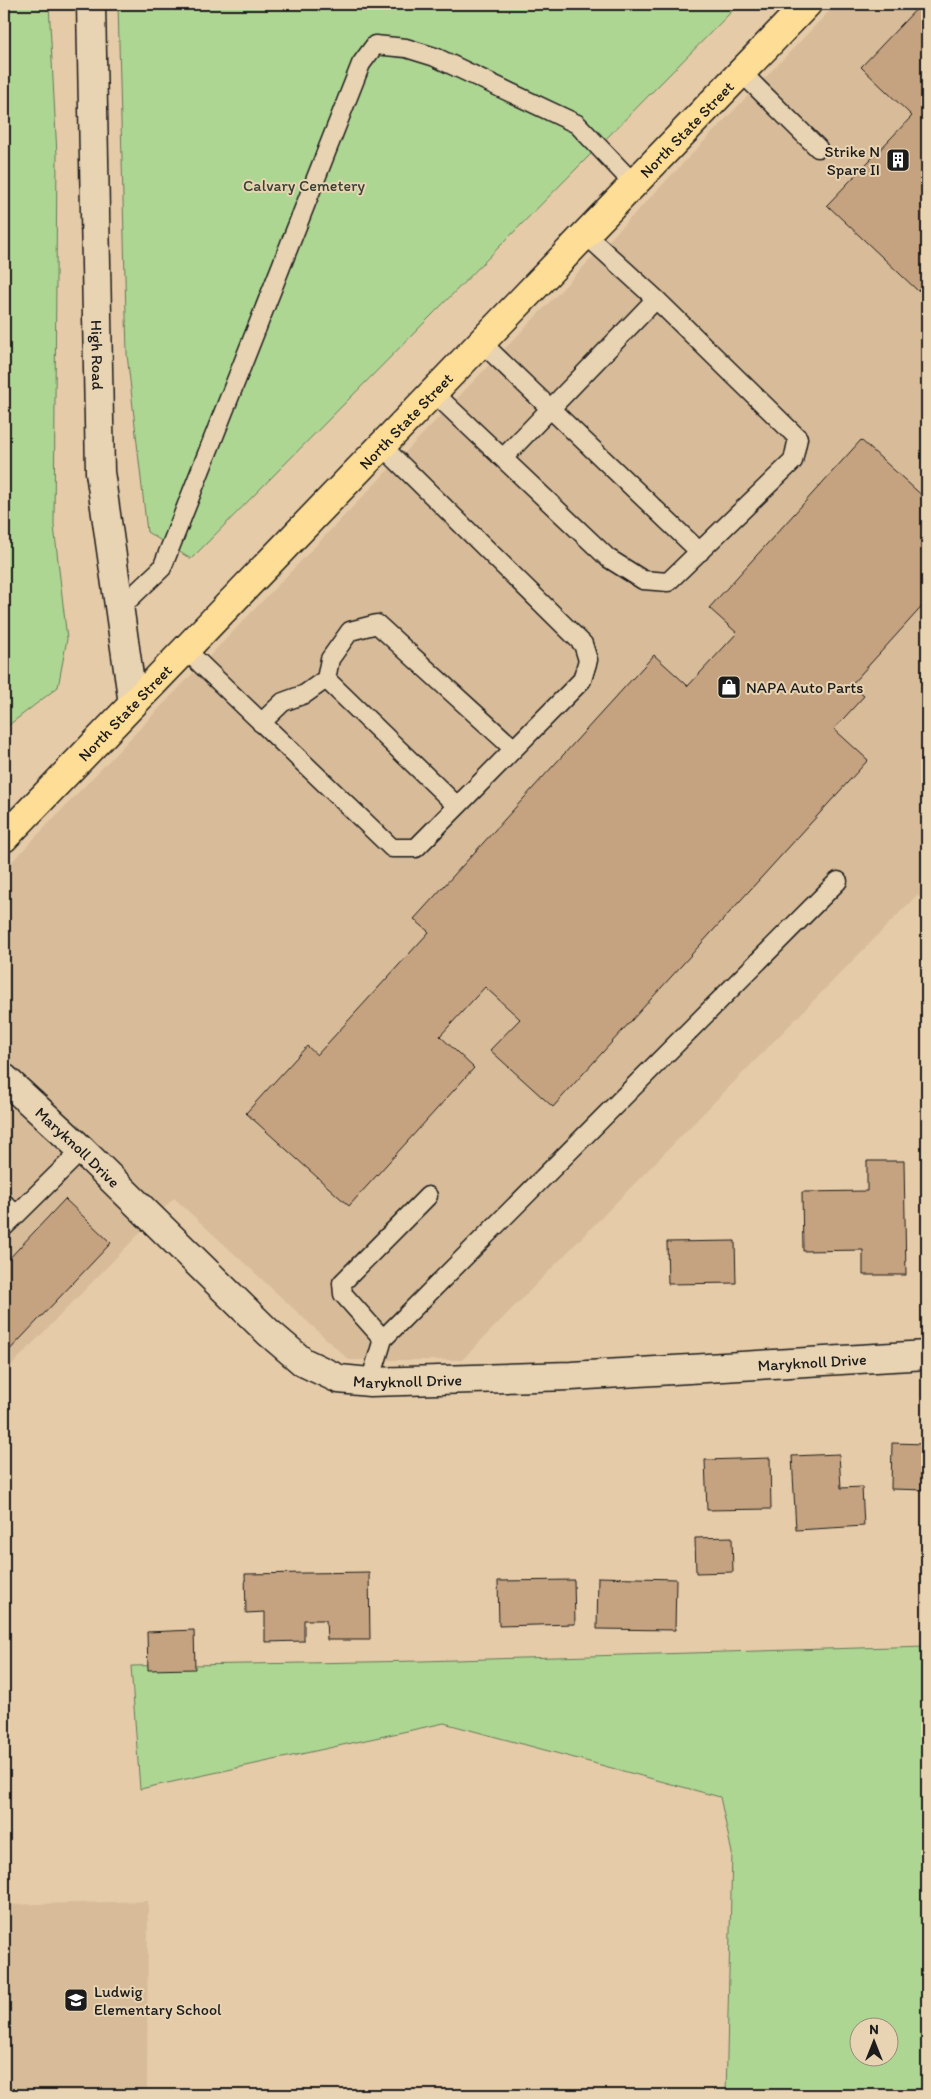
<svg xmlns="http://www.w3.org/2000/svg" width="931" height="2099" font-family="Itim,sans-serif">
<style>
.built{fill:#d8bc99}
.green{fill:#aed693;stroke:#657958;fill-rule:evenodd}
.building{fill:#c5a380;stroke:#1c1c1c}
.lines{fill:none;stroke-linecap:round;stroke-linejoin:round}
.service-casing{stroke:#1c1c1c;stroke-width:21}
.minor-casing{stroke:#1c1c1c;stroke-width:31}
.primary-casing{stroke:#1c1c1c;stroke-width:31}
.service{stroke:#e8d3b2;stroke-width:18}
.minor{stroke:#e8d3b2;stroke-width:28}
.primary{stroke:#fedd96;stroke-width:28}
.labels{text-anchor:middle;stroke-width:4;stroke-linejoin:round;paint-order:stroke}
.street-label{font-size:16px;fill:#1c1c1c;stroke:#e8d3b2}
.poi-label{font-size:16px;fill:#1c1c1c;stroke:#e8d3b2;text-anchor:start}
.park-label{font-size:16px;fill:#394134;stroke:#e8d3b2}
</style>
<rect width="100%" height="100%" fill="#e6cba8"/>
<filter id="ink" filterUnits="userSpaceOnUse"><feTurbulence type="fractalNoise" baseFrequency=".02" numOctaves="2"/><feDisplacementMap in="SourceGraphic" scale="10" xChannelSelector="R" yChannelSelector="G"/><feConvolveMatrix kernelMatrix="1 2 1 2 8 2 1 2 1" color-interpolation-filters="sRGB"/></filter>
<g filter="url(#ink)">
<path class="built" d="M836,4H927V904L917,895L462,1360H349L174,1198L4,1373V870Z
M148,1901L147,2095H4V1905Z"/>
<path class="green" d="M4,4H49L57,155L54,526L67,639L58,687L5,728Z
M118,4H739L191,559L147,532L127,354Z
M927,1646V2095H726L732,1853L720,1797L444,1723L140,1789L131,1666L422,1661ZM858,2026H888V2056H858Z"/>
<path class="building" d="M921,4H927V282L918,291L827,205L912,116L861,67Z
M861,440L927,500V601L851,685L864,696L834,729L868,760L553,1107L490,1050L520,1019L485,987L440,1036L474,1068L349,1206L246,1113L307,1046L317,1055L429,932L414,919L654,655L688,686L737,633L709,608Z
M867,1161H904L906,1275H863V1250L803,1251L802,1192L867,1191Z
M65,1199L111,1243L4,1356V1264Z
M735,1241L736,1283L668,1284L667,1242Z
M892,1443L927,1444V1490L891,1489Z
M839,1454L841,1488L862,1487L864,1526L796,1530L792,1456Z
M770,1458L771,1509L707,1510L705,1460Z
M732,1537L733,1572L696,1573L695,1538Z
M369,1572L370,1640H327L326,1620H304V1641L265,1642V1612L246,1613L245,1574Z
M598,1577L676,1579L675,1630L597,1629Z
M574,1580L575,1624L499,1626L498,1581Z
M194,1630L195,1669L148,1670L147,1632Z"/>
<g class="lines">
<g class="service-casing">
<path id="service" d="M741,72L818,148
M482,343L700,552
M434,393L608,558L643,580L668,582L793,461L798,438L656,299L585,234
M504,457L656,299
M119,609L162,568L361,64L375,45L406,48L435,57L577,124L633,183
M186,650L392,848H416L582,680L588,660L583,644L382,446
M261,723L283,702L305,694L326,679
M457,806L326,679L330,659L350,631L377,624L514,749
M4,1203L16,1215
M4,1227L82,1150
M383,1339L343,1294L342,1283L428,1196
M370,1382L383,1339L838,881"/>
</g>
<g class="minor-casing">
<g id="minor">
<path id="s1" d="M91,4L100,472L133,704"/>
<path id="s2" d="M4,1078L82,1150L268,1332L303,1362L339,1379L370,1382L571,1376L927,1355"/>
</g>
</g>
<g class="primary-casing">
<g id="primary">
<path id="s3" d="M4,838L807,4"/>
</g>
</g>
<use href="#service" class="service"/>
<use href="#minor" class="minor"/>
<use href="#primary" class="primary"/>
</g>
</g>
<defs>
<g id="building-square" transform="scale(1.25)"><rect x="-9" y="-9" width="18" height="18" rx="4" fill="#1c1c1c" stroke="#e8d3b2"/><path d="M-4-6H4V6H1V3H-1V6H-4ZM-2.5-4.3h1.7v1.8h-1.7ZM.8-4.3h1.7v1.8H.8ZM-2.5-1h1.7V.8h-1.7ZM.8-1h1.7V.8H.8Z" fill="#fff"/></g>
<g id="shop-square" transform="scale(1.25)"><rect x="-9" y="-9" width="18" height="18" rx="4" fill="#1c1c1c" stroke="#e8d3b2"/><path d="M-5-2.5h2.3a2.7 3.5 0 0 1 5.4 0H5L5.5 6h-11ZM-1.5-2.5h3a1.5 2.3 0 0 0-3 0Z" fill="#fff"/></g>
<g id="school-square" transform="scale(1.25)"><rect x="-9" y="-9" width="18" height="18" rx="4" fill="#1c1c1c" stroke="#e8d3b2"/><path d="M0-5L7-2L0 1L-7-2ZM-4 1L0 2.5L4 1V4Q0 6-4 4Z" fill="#fff"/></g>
</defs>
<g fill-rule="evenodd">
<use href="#building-square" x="898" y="160"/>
<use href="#shop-square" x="729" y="687"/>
<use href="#school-square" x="76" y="2000"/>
</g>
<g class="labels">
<g class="street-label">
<text dy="6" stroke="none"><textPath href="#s3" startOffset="984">North State Street</textPath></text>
<text dy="6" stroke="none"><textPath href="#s1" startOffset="351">High Road</textPath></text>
<text dy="6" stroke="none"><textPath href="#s3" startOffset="579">North State Street</textPath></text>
<text dy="6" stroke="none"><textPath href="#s3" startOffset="174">North State Street</textPath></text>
<text dy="6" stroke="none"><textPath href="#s2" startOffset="101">Maryknoll Drive</textPath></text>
<text dy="6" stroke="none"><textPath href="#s2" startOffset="926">Maryknoll Drive</textPath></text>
<text dy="6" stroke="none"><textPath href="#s2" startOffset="521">Maryknoll Drive</textPath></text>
</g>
<g class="poi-label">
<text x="880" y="157" text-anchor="end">Strike N<tspan x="880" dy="18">Spare II</tspan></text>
<text x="746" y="693">NAPA Auto Parts</text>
<text x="94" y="1997">Ludwig<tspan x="94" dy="18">Elementary School</tspan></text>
</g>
<g class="park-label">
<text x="304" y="191">Calvary Cemetery</text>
</g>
</g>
<rect width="931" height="2099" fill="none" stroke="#e8d3b2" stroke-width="20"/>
<rect x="10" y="10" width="911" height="2079" fill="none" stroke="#1c1c1c" stroke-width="2" filter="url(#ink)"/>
<g transform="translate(874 2042)"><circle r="24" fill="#e8d3b2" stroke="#968a76"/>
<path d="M0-4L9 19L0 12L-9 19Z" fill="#1c1c1c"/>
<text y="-8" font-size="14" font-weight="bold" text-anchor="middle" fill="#1c1c1c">N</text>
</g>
</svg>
